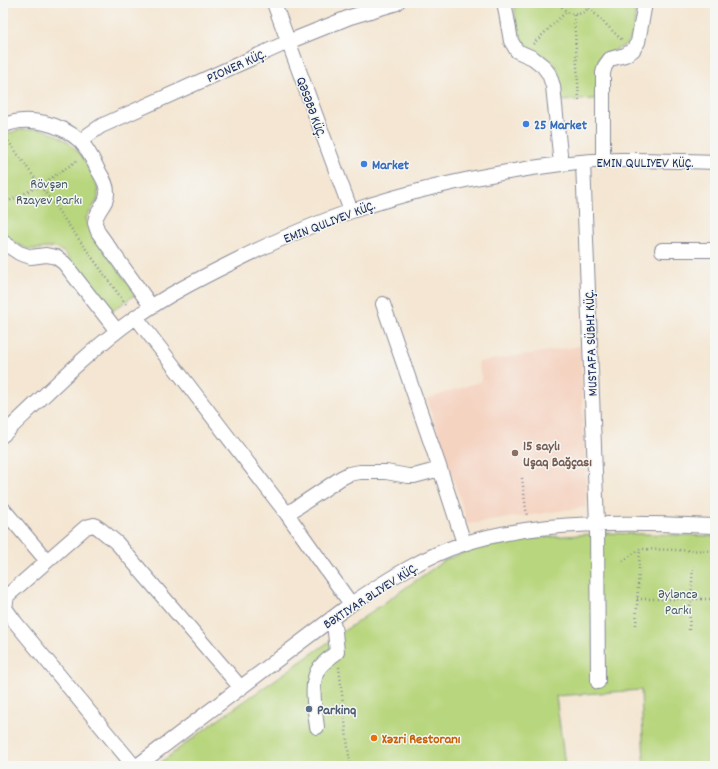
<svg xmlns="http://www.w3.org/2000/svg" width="718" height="769" font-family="Dekko,sans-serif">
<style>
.built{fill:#f5d3c1}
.green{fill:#b8d67d;stroke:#6a826e}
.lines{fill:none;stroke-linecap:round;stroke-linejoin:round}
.minor-casing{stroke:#888a98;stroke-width:16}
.path{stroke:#888a98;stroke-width:2.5;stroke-dasharray:1 3;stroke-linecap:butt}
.minor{stroke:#fff;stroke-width:14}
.shop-dot{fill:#3f7fe0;stroke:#f6f6f2;stroke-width:1.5}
.education-dot{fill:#8d6e63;stroke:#f6f6f2;stroke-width:1.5}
.service-dot{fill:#5c6f8a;stroke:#f6f6f2;stroke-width:1.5}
.food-dot{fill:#e8710a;stroke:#f6f6f2;stroke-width:1.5}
.labels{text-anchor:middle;stroke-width:3;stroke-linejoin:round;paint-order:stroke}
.street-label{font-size:14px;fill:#1b2f5e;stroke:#f6f6f2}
.shop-label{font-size:14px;font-weight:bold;fill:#366cbe;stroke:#f6f6f2;text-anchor:start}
.park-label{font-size:14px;fill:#425966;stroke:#f6f6f2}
.education-label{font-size:14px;font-weight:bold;fill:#785e54;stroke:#f6f6f2;text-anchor:start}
.service-label{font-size:14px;font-weight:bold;fill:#4e5e75;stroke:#f6f6f2;text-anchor:start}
.food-label{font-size:14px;font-weight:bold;fill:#c56008;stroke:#f6f6f2;text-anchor:start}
</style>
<rect width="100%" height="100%" fill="#f6f6f2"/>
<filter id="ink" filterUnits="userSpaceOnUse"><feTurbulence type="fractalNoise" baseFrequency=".025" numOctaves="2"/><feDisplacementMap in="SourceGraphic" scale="8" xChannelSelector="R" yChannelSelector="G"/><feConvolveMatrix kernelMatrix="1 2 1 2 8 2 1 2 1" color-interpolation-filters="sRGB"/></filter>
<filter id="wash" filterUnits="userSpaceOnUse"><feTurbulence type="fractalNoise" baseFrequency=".012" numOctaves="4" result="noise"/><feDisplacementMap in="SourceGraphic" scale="16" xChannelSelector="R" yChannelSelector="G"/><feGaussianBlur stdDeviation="0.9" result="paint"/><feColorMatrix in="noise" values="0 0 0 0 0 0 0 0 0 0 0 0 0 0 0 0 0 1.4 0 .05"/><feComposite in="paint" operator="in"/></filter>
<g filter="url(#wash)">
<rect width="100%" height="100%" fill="#f4e6d2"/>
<path class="built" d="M580,346L587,507L468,524L427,399L482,381L478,362Z"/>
<path class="green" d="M515,3H635C635,15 636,38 625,45C617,50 607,53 599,57L596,99L560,101C560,90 561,77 556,67C552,59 543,56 536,52C532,49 527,46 524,42C516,31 514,16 515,3Z
M41,129L57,135L68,142L83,157L98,188V199L86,218L88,228L136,294L111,312L65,253L54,247L40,249H27L13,242L3,231V138C13,128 28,129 41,129Z
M608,533L715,536V766H644L641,690L556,696L565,766H156L205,729L445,560L481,546L535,538Z"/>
</g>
<g filter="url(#ink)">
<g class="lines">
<g class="minor-casing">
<path id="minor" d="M274,3L351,211
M505,3V7L511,41L517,51L533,58L543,66L549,74L553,86L561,164
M3,126C26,114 62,124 80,141C88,149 93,160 98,170C102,177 107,184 107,192C108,204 95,211 95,223C96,226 97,229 98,232L151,306
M81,142L88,135L101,126L288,42L350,17L397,3
M603,160V73L605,66L610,59L625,55L633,50L638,42L645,3
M583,162L597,524L598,682
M3,242L19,253L31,257L46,255L56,257L64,263L117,331
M662,250H715
M383,304L440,469L464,543
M136,317L287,514L351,604
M3,435C46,394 88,351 136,317C167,295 199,279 233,262C271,243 312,224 352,211C420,188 490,173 561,164C612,157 664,161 715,162
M3,509L47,561
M287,514L341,478L349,474L360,472H386L408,476H414L440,469
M317,727C315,710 309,680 320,667C325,661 331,657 337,652L335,632L332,618
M134,766L15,622L5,608L7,596L86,527L94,525L100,529L117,543L241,688
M137,766L351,604C387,580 424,556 466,543C493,534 521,530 549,527C604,522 659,524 715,526"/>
</g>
<path class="path" d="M560,3C566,18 585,18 591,3
M589,8L623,41
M574,15L579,100
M533,44L566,12
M6,138L127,306
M3,204L41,185L78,160
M522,478L527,517
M623,561L640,549L715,551
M637,599H715
M636,625L640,549
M689,630L693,566
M339,667L350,766"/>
<use href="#minor" class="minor"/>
</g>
</g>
<g class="shop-dot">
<circle cx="526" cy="124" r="4"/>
<circle cx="364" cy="164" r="4"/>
</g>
<circle class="education-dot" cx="515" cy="453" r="4"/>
<circle class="service-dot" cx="309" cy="709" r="4"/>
<circle class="food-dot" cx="374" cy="738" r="4"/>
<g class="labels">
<g class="street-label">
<text transform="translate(236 65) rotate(-24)" y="5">PIONER KÜÇ.</text>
<text transform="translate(312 107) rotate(70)" y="5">QƏSƏBƏ KÜÇ.</text>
<text x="645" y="167">EMIN QULIYEV KÜÇ.</text>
<text transform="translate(329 221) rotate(-21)" y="5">EMIN QULIYEV KÜÇ.</text>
<text transform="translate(590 343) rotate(-92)" y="5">MUSTAFA SÜBHI KÜÇ.</text>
<text transform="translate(370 595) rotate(-33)" y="5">BƏXTIYAR ƏLIYEV KÜÇ.</text>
</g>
<g class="shop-label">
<text x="534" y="129">25 Market</text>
<text x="372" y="169">Market</text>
</g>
<g class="park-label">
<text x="49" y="188">Rövşən<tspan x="49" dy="16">Rzayev Parkı</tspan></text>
<text x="678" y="598">Əyləncə<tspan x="678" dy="16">Parkı</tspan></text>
</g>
<g class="education-label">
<text x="523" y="450">15 saylı<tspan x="523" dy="16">Uşaq Bağçası</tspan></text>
</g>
<g class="service-label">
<text x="317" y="714">Parkinq</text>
</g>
<g class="food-label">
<text x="382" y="743">Xəzri Restoranı</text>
</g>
</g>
<rect width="718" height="769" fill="none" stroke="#f6f6f2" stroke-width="16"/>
</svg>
